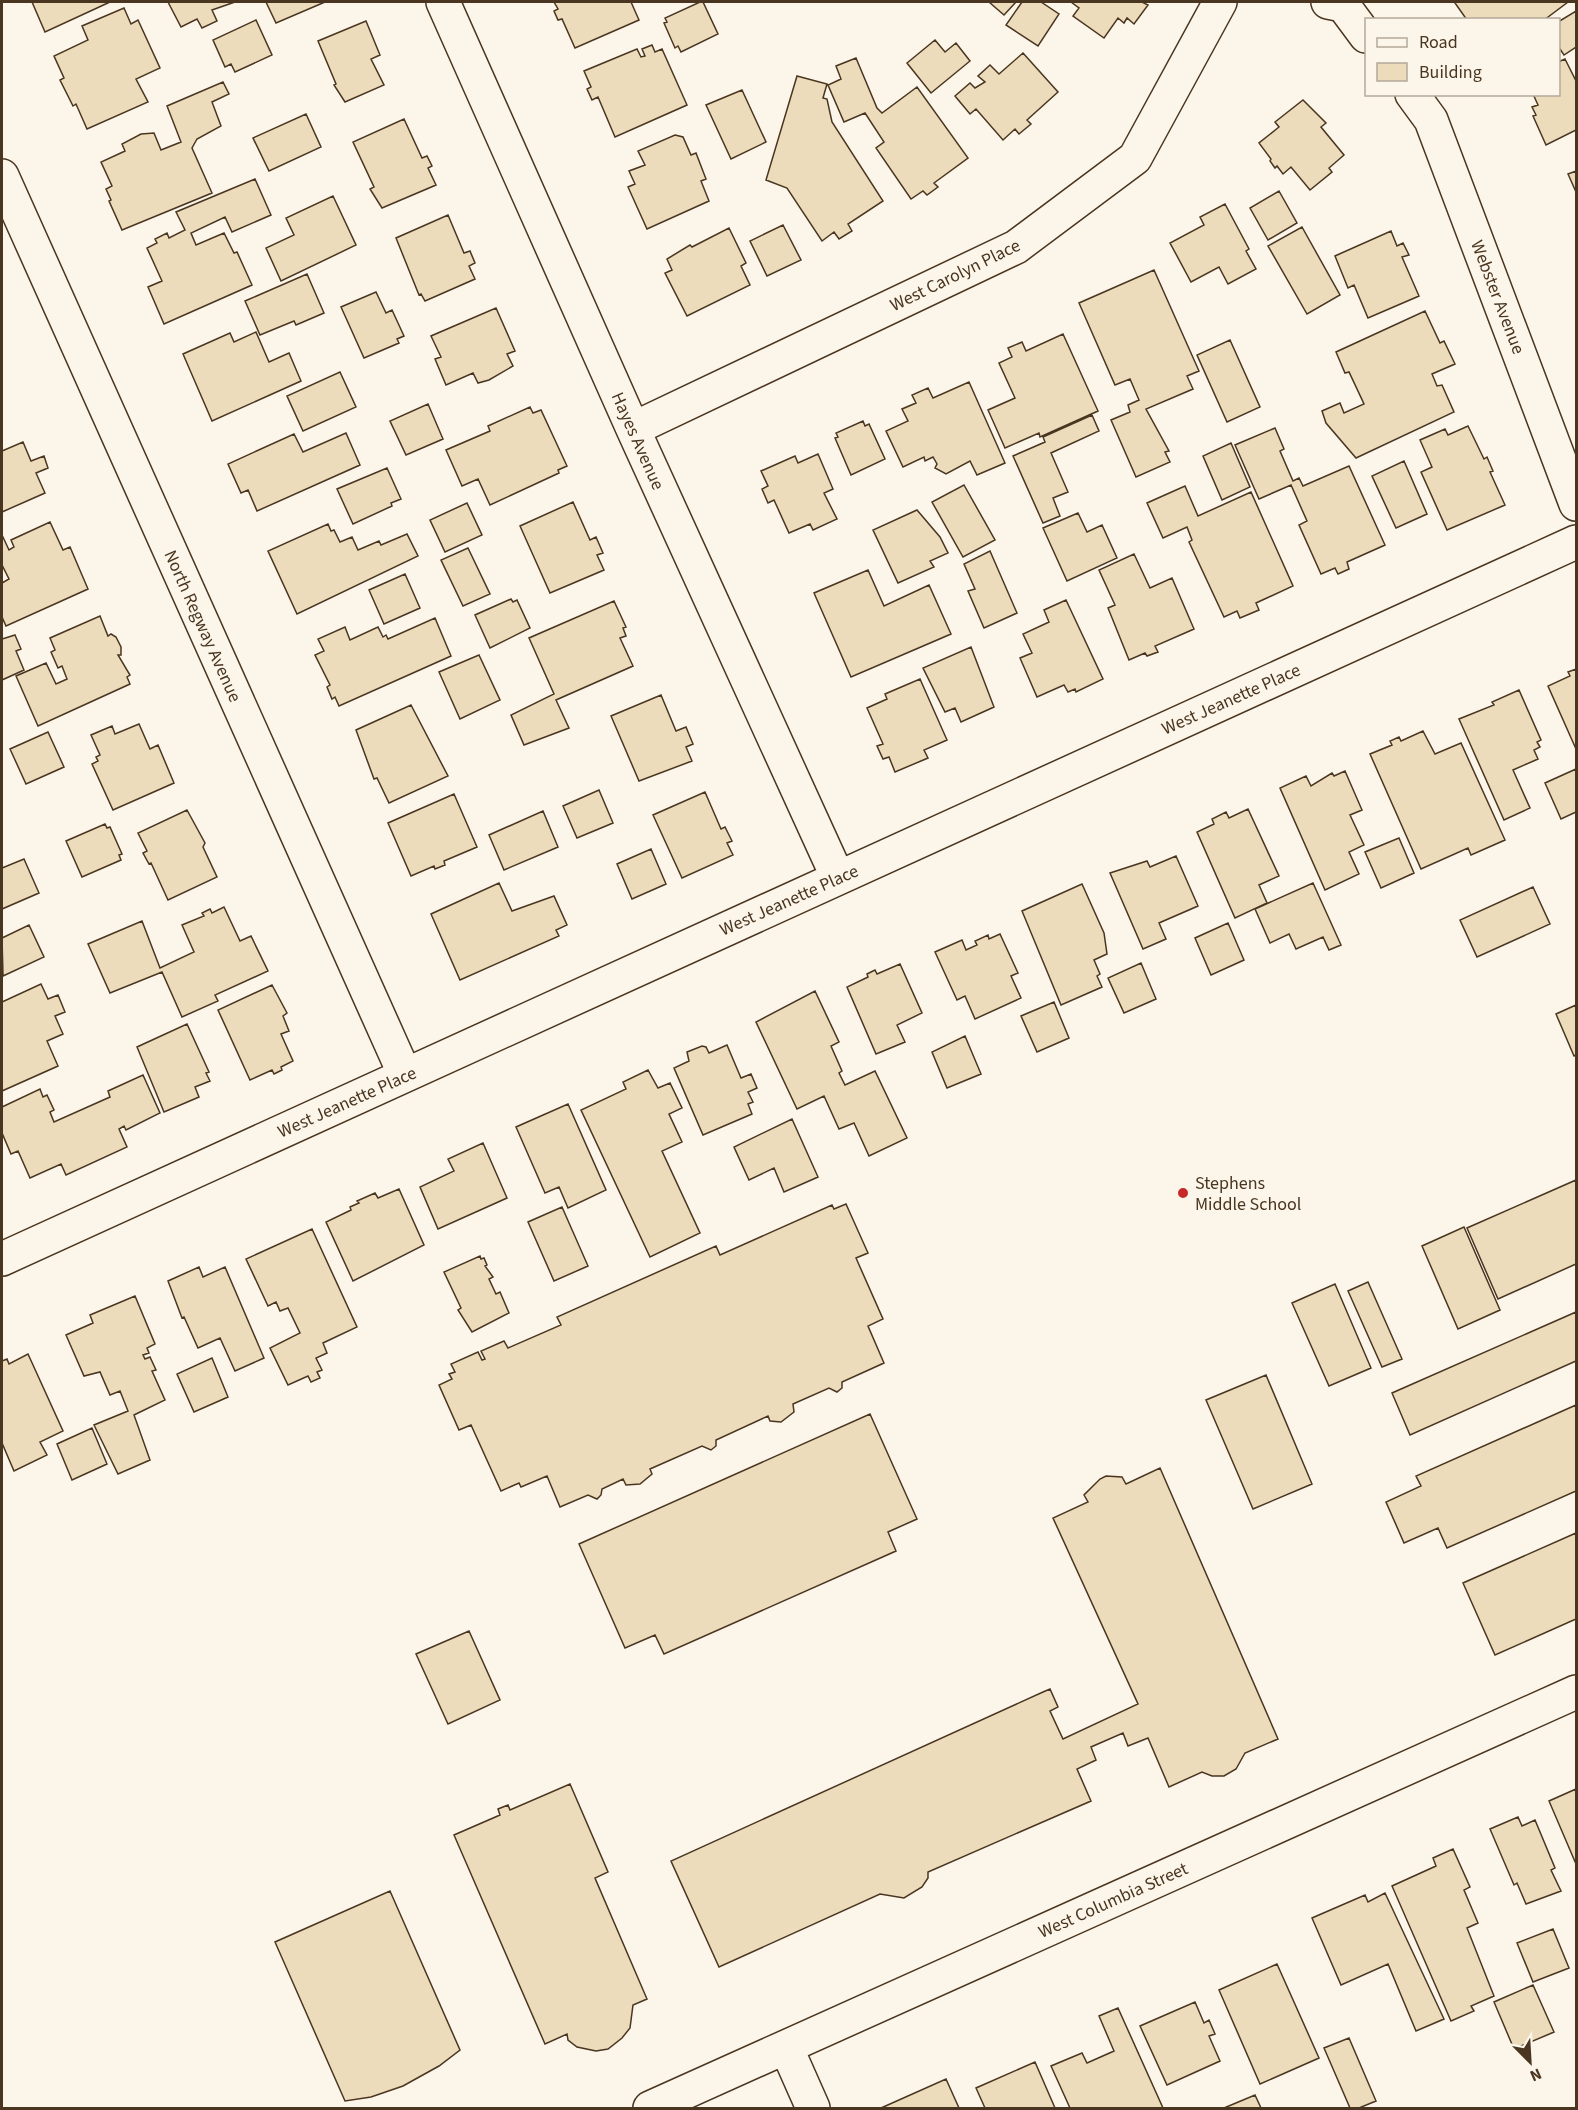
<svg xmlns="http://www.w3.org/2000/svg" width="1578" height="2110" font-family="'Source Sans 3',sans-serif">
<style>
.building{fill:#ecdcbc;stroke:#4a3520;stroke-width:1.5}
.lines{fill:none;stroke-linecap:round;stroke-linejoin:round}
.minor-casing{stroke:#4a3520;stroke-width:36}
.minor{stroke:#fbf6e9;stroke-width:33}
.poi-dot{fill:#c62828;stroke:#fbf6e9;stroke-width:2}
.labels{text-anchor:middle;stroke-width:4.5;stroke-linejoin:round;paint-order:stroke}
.street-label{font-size:18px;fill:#4a3520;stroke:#fbf6e9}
.poi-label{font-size:18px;fill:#4a3520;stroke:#fbf6e9;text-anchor:start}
</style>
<rect width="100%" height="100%" fill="#fbf6e9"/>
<path class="building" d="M32,2H110L45,32Z
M168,2H235L212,10L217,21L202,28L197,19L181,27Z
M266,2H325L276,23Z
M554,2H631L639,20L575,48L562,19L558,20L554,11L558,9Z
M700,2H703L718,34L681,52L678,46L675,48L664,23L667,22L665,18Z
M989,2H1016L1004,15Z
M1022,2H1041L1059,14L1038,46L1006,25Z
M1071,2H1142L1148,5L1134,24L1127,18L1124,23L1118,18L1104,38L1073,16L1079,8Z
M1457,2H1568L1544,20H1467L1455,3Z
M124,8L131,24L138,20L160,68L136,79L148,102L87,129L76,104L73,106L60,80L64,78L54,56L88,40L82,26Z
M1576,11V47L1564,55L1558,46V22Z
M256,20L272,55L235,72L231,64L225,67L213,40Z
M366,21L380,55L371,59L384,85L345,102L334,85L336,84L318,41Z
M935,40L945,52L956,43L970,61L931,93L907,63Z
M652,45L655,52L662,49L687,105L615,137L598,97L592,100L587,89L591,87L584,71L637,49L641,57L645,56L642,49Z
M1023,53L1058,92L1027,120L1031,124L1019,134L1015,129L1003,140L976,109L970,114L955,96L970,83L975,88L985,82L978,76L990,65L999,74Z
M856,58L877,108L882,113L917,87L968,158L934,183L938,187L927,195L923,191L911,199L876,148L884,142L865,113L844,122L828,85L841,79L836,66Z
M1565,59L1576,81V130L1546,145L1533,116L1536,115L1532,107L1538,105L1533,94H1558V62Z
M797,76L827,84L823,98L827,99L832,122L883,201L848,224L852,231L839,239L834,232L822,241L787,188L766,180Z
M223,82L229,94L212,102L221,126L197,139L192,148L212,193L122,230L109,201L111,200L106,189L112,186L101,162L125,151L122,144L141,134L154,133L161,150L181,142L167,106Z
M742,90L766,142L731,159L706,105Z
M1303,100L1326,123L1321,127L1344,155L1329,168L1332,172L1310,190L1291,167L1283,174L1277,166L1275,168L1270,161L1271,159L1259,143L1279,127L1275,122Z
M306,114L321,147L269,171L253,138Z
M404,119L422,158L427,156L432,166L428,168L436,185L382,208L370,189L374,187L353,142Z
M675,135L683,137L691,155L696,153L706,179L701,181L709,201L647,229L628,187L635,184L629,171L645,165L638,151Z
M1576,171V192L1568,174Z
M255,179L271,215L232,232L225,217L191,233L196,245L224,233L234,253L237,252L252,285L164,324L148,287L162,281L147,248L157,243L155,239L167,233L169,238L185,230L176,212Z
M1279,191L1297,223L1268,240L1250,208Z
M333,196L356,245L281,281L266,248L294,235L286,218Z
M1225,204L1249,249L1246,251L1256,269L1228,284L1219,267L1191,282L1170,243L1204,225L1200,217Z
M448,215L464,253L470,251L475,263L469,266L475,279L425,301L421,294L419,295L396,238Z
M783,225L801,260L767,276L750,241Z
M1302,227L1340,295L1307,314L1268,246Z
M729,228L746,263L741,266L750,285L687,316L665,273L672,270L667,259L690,245L692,247Z
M1391,231L1397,246L1403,243L1409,255L1402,257L1419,296L1368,318L1354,285L1348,288L1335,256Z
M1154,270L1199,371L1187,376L1193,389L1146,409L1169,451L1165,452L1170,462L1136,477L1111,420L1130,412L1128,405L1139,400L1130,379L1115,385L1079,303Z
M307,274L324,313L296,325L294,321L260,335L245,301Z
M376,292L386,313L392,310L404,336L397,339L399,343L364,358L341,307Z
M496,308L515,351L507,354L513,366L489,380L478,383L473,373L446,385L435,359L441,357L431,336Z
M1425,311L1440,343L1444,341L1455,364L1432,374L1437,386L1442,385L1454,412L1356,458L1326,423L1322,411L1340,403L1344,413L1364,404L1349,372L1345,373L1336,352Z
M256,332L269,362L289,353L301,381L212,421L183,354L230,333L234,342Z
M1063,334L1098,411L1040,437L1039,433L1005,448L988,410L1015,398L999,363L1012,357L1008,348L1022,342L1026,351Z
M1230,340L1260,407L1227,422L1197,355Z
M340,372L356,407L303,431L287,396Z
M969,382L1005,463L977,475L970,461L946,474L935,468L937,464L933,457L925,461L924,457L903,467L886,431L908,421L902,409L916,403L912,395L928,388L933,398Z
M428,404L443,439L406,455L390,421Z
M530,407L533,413L541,410L567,466L558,470L559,473L490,505L478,479L462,486L446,450L490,431L488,426Z
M1092,415L1099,431L1051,453L1068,492L1053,498L1060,516L1043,523L1013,456L1045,442L1043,437Z
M863,421L865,426L869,424L885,459L851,475L835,438L838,437L836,433Z
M1468,426L1484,459L1487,457L1493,471L1490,472L1505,505L1447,530L1421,472L1432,467L1420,440L1445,429L1448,435Z
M1275,428L1284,449L1280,451L1293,481L1299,478L1303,486L1349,466L1385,545L1347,562L1349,569L1338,574L1335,568L1321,574L1299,525L1307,521L1291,485L1259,499L1235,445Z
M346,433L360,465L257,511L248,490L241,493L228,464L294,434L303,452Z
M23,442L31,461L44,456L48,468L36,473L45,493L2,512V451Z
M1231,443L1250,487L1222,500L1203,456Z
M818,454L833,489L824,493L837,519L813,530L810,524L789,533L774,500L768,503L762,489L768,486L761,471L795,456L798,463Z
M1404,461L1427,514L1396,528L1372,476Z
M387,468L401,499L391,503L392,506L353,524L337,489Z
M964,485L995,540L963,557L932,502Z
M1185,486L1198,516L1251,492L1293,586L1256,603L1259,610L1240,618L1237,611L1224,617L1189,542L1192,540L1187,527L1163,538L1147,503Z
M573,502L590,540L596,537L603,553L597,555L604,570L550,593L520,526Z
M467,503L482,535L445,552L430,520Z
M917,510L940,537L948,553L930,561L934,567L898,583L873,530Z
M1078,513L1087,532L1102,525L1117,558L1067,581L1043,528Z
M50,522L63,550L70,547L88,589L6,626L2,617V583L9,579L2,565V535L9,550L14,547L11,540Z
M328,524L331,531L334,530L340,542L352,537L358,550L379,541L381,545L407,534L418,556L297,614L268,551Z
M468,548L490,594L463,606L441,560Z
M990,551L1017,613L984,628L968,591L975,589L964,564Z
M1134,554L1150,588L1172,578L1194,629L1155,646L1158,652L1147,656L1145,653L1129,660L1108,608L1115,605L1099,570Z
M868,570L884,606L929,585L951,634L851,677L814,593Z
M405,574L420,608L384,624L369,590Z
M511,599L513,602L517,600L530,628L490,648L475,615Z
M1066,600L1103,679L1076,692L1075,689L1068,692L1064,685L1037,697L1020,658L1032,653L1023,634L1049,622L1044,610Z
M614,601L626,627L623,628L626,636L620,638L633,666L556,700L569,728L524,745L511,715L554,694L529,638Z
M100,616L108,636L111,634L116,637L121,647V655H118L130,675L127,677L130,684L38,726L16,676L46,663L56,684L67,679L62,666L58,668L51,652L55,650L50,638Z
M435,618L451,656L339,706L335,697L332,699L327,687L330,685L315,655L324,651L318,639L345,627L350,640L378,627L383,637L386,635L388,639Z
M15,635L21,649L16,651L24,670L2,680V639Z
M971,647L994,707L961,722L955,708L945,712L923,668Z
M479,655L500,700L460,719L439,672Z
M1576,669V749L1548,686L1570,676L1568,672Z
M920,679L947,740L924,750L928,758L895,772L889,757L883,759L877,746L883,744L867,708L887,699L885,694Z
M1519,690L1541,740L1537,742L1540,747L1534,750L1538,759L1513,770L1530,808L1504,820L1459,719L1494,705L1492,702Z
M661,695L676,731L686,727L693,744L686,747L692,761L639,781L611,716Z
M411,705L448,776L389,803L377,778L374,779L356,730Z
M139,724L150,749L158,745L174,783L113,810L92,764L98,761L96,757L100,755L91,735L112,726L115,734Z
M1423,731L1435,754L1461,743L1505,840L1471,855L1468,848L1421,869L1370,754L1392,745L1390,741L1399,737L1401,741Z
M48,732L64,767L26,784L10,749Z
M1576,769V812L1561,819L1545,783Z
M1345,771L1362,810L1350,815L1364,845L1349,852L1359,874L1325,890L1280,788L1306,776L1311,786L1332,773L1334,776Z
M599,790L613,823L577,838L563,806Z
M705,792L721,829L725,827L732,841L727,843L733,855L682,878L653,815Z
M454,794L477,847L444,861L445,865L435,869L434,866L411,876L388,823Z
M1248,809L1279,876L1259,885L1267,903L1235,918L1197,832L1214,824L1212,819L1226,812L1229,818Z
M187,810L205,843L203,847L217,877L168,900L151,863L149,864L143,853L147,851L138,833Z
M543,811L558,847L504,870L489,835Z
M105,824L107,828L110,827L122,854L119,855L121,860L82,877L66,841Z
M1399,838L1414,873L1381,888L1365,852Z
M651,849L666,884L632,899L617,864Z
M1176,856L1198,906L1159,923L1166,939L1143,949L1110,873L1147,861L1150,867Z
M24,859L39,893L2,909V868Z
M499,883L512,911L554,896L567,925L556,930L559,936L460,980L431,914Z
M1313,883L1341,945L1329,950L1323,937L1296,949L1289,934L1270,943L1255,909Z
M1082,884L1104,933L1107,954L1094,960L1100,974L1097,976L1102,987L1061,1005L1022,911Z
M1533,887L1550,924L1477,957L1460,920Z
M224,907L240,941L251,936L268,971L215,995L218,1001L182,1017L162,972L110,993L88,944L142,921L160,968L194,952L182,925L204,916L202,913L210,909L212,913Z
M1228,923L1244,960L1211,975L1195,938Z
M29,925L44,957L3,976L2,938Z
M1000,934L1018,973L1011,976L1021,998L975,1019L965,996L957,1000L935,952L962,940L966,950L977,945L975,941L988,935L989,939Z
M1141,963L1156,999L1124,1013L1108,978Z
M900,964L922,1013L897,1025L905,1042L876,1054L847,987L868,977L867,974L875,970L877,974Z
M41,984L48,999L58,995L65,1012L55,1016L63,1034L47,1041L58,1066L2,1091V1002Z
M272,985L287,1013L283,1016L289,1031L281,1034L293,1061L281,1067L282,1070L274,1074L272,1070L250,1080L218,1010Z
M815,991L839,1042L831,1046L842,1071L839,1073L845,1085L875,1071L907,1138L869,1156L854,1123L839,1129L824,1096L797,1109L756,1022Z
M1054,1002L1069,1038L1037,1052L1021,1016Z
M1576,1005V1055L1574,1056L1556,1014Z
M187,1024L209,1072L206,1073L210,1081L195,1087L199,1097L164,1112L137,1047Z
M965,1036L981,1074L947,1088L932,1052Z
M727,1045L741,1078L751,1074L757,1088L748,1092L753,1102L748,1104L752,1114L703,1135L674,1068L689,1061L687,1052L702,1046L706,1047L709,1053Z
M648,1070L658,1088L670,1083L682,1108L669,1114L682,1142L662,1151L700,1233L650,1257L581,1110L626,1089L623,1082Z
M143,1075L160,1113L126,1130L124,1126L119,1129L127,1147L66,1175L61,1164L30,1178L18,1151L11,1154L2,1133V1107L40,1089L43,1097L47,1095L54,1110L50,1112L54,1122L110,1097L108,1091Z
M568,1104L606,1190L568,1208L559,1187L545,1193L516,1127Z
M792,1119L818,1177L784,1192L774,1168L749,1180L734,1147Z
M483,1143L507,1198L438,1229L420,1187L454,1171L448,1159Z
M1576,1180V1264L1498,1299L1467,1228Z
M399,1189L424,1245L353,1281L326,1222L351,1210L350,1207L359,1203L357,1201L375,1193L378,1198Z
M846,1204L868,1253L856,1258L883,1319L868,1326L884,1363L842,1382V1388L837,1392L829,1388L793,1404L794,1412L781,1422L770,1421L768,1416L716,1440V1446L711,1450L702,1446L650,1469L652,1474L640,1484L626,1485L623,1479L602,1489L601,1495L597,1499L588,1495L560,1507L547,1476L521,1487L519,1483L501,1491L471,1425L459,1430L439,1385L452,1379L449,1374L455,1372L451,1364L478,1352L482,1360L485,1359L481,1351L504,1341L508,1348L561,1325L557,1317L716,1246L720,1255L832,1205L834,1209Z
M562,1207L588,1266L554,1281L528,1222Z
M1464,1227L1500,1310L1458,1329L1422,1246Z
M312,1229L357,1327L323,1343L327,1353L316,1358L322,1370L317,1372L320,1378L311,1382L308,1376L288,1385L270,1348L300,1333L288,1308L280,1311L276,1302L268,1306L246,1259Z
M480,1256L481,1259L484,1258L487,1265L485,1266L493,1277L489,1279L496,1294L500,1292L509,1313L472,1332L458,1310L461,1308L444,1272Z
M199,1267L203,1277L225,1267L264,1358L235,1371L220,1338L198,1348L184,1317L182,1318L168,1281Z
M1368,1282L1402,1359L1382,1367L1348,1291Z
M1335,1284L1371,1368L1329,1386L1292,1303Z
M135,1296L155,1344L147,1348L149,1353L143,1355L145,1359L150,1357L156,1370L152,1371L165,1400L134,1415L150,1460L118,1474L94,1425L128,1411L120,1391L110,1395L100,1372L84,1376L66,1335L93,1323L90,1315Z
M1576,1312V1361L1410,1435L1392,1393Z
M28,1354L63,1431L40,1442L47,1455L14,1471L2,1443V1361L7,1359L9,1364Z
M212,1358L228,1397L194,1412L177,1374Z
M1266,1375L1312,1484L1253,1509L1206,1400Z
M1576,1405V1491L1447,1548L1438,1528L1404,1543L1386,1502L1421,1486L1416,1476Z
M870,1414L917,1519L888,1532L896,1551L664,1654L655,1635L625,1648L579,1544Z
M92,1428L107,1464L72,1480L57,1444Z
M1160,1468L1278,1739L1245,1753L1236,1769L1224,1776H1212L1202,1772L1169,1787L1148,1738L1128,1746L1123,1733L1091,1747L1096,1760L1077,1769L1091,1801L928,1872V1878L922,1887L904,1898L880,1894L719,1967L671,1861L1043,1692L1050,1689L1058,1707L1050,1711L1063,1739L1138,1704L1053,1518L1088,1502L1084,1495L1100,1479L1106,1476L1122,1477L1126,1484Z
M1576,1533V1619L1495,1655L1463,1583Z
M469,1631L500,1700L448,1724L416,1654Z
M570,1784L608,1872L595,1878L647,1999L633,2005L630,2028L622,2038L608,2049L596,2051L577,2047L568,2040L567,2034L545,2044L454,1835L500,1815L498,1809L508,1805L510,1810Z
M1576,1789V1864L1549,1801Z
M1518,1817L1522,1826L1535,1820L1555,1868L1551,1870L1561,1891L1526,1904L1517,1883L1514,1885L1490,1829Z
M1453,1849L1470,1887L1464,1890L1478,1923L1467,1928L1494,1996L1471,2006L1474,2011L1451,2021L1392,1886L1436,1866L1433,1858Z
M390,1891L460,2050L439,2066L403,2086L371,2097L345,2101L275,1942Z
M1385,1893L1444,2019L1416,2031L1388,1964L1341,1985L1312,1918L1365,1895L1368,1902Z
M1553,1929L1569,1968L1533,1982L1517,1943Z
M1277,1964L1319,2058L1260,2084L1219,1990Z
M1533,1985L1554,2032L1514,2049L1494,2002Z
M1195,2002L1204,2023L1209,2020L1215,2034L1209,2036L1220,2061L1167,2085L1140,2026Z
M1118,2008L1163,2108H1070L1051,2066L1082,2053L1087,2063L1114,2051L1099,2016Z
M1349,2038L1376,2101L1359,2108H1350L1324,2048Z
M1035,2062L1055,2108H985L976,2088Z
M946,2079L959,2108H881Z
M1255,2095L1261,2108H1224Z"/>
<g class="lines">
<g class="minor-casing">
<path id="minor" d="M443,2L633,429L838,878
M1328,2L1343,5L1366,36
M1412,94L1431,120L1576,504
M2,176L405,1075
M633,429L1016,247L1135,158L1220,2
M2,1259L1576,542
M786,2047L813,2108
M650,2108L1576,1692"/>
</g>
<use href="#minor" class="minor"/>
</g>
<circle class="poi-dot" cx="1183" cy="1193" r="6"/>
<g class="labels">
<g class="street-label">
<text transform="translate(955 275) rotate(-26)" y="6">West Carolyn Place</text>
<text transform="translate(1498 297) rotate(69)" y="6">Webster Avenue</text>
<text transform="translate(638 441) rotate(66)" y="6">Hayes Avenue</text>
<text transform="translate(203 626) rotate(66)" y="6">North Regway Avenue</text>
<text transform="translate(1231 699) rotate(-24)" y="6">West Jeanette Place</text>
<text transform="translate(789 900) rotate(-24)" y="6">West Jeanette Place</text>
<text transform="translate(347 1102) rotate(-24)" y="6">West Jeanette Place</text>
<text transform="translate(1113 1900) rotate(-24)" y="6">West Columbia Street</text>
</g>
<g class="poi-label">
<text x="1195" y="1189">Stephens<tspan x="1195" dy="21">Middle School</tspan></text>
</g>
</g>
<rect width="1578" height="2110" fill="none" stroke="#4a3520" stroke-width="6"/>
<rect x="1365" y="18" width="195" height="78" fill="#fbf6e9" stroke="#b4a999" stroke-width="1.5"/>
<rect x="1377" y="38" width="30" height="9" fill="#fbf6e9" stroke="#b4a999" stroke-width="1.5"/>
<text x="1419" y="48" font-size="18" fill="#4a3520">Road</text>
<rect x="1377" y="63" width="30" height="18" fill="#ecdcbc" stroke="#b4a999" stroke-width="1.5"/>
<text x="1419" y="78" font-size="18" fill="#4a3520">Building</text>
<g transform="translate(1530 2062) rotate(156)" stroke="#fbf6e9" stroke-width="4.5" paint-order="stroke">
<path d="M0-4.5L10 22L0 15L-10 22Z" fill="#4a3520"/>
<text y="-9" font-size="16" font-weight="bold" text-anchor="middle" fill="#4a3520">N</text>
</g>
</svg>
